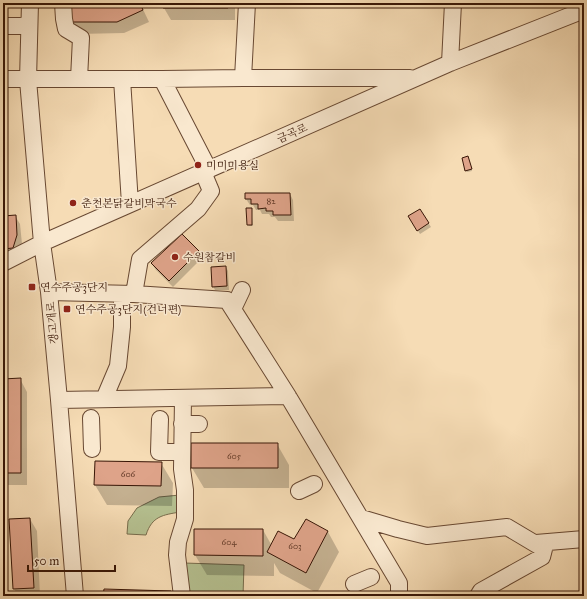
<svg xmlns="http://www.w3.org/2000/svg" width="587" height="599" font-family="'IM FELL Great Primer','Noto Serif KR',serif">
<style>
.park{fill:#b6c292;stroke:#776c4c}
.shadow{fill:#0003}
.building{fill:#dea389;stroke:#381606}
.lines{fill:none;stroke-linecap:round;stroke-linejoin:round}
.minor-casing{stroke:#684832;stroke-width:18}
.minor{stroke:#f9e8cf;stroke-width:16}
.poi-dot{fill:#8f2418;stroke:#f9e8cf;stroke-width:1.5}
.labels{text-anchor:middle;stroke-width:3;stroke-linejoin:round;paint-order:stroke}
.number-label{font-size:9px;fill:#623927}
.street-label{font-size:11px;fill:#381606;stroke:#f9e8cf}
.poi-label{font-size:11px;fill:#381606;stroke:#f9e8cf;text-anchor:start}
</style>
<rect width="100%" height="100%" fill="#f6dcb5"/>
<filter id="stains"><feTurbulence type="fractalNoise" baseFrequency=".005" numOctaves="4"/><feColorMatrix values="0 0 0 0 .2 0 0 0 0 .09 0 0 0 0 .02 0 0 0 .5 -.17"/></filter>
<radialGradient id="worn" r=".72"><stop offset=".6" stop-color="#630" stop-opacity="0"/><stop offset="1" stop-color="#630" stop-opacity=".3"/></radialGradient>
<path class="park" d="M180,495V512C163,515 152,516 146,535L127,534L128,521L137,508L159,497Z
M184,563L244,565L243,596H190Z"/>
<path class="shadow" d="M71,3H140L149,22L124,33L78,34L71,22Z
M164,3H235V20H171L164,8Z
M468,159L472,171L467,172L466,171Z
M290,194L293,200L294,221H278L275,217H271L269,214H262L260,210H256L253,205H250L246,199Z
M251,209L253,226H249L248,225Z
M420,210L431,227L420,234L409,216Z
M15,216L20,224L22,244L17,256L3,257V217Z
M182,235L198,252L202,258L173,287L156,270L152,264Z
M226,267L228,271L229,290H215L213,286Z
M20,379L27,392V485H3V380Z
M277,444L289,465V488H204L192,468Z
M161,463L173,483L172,506L107,505L95,485Z
M30,519L37,531L40,596H19L14,589Z
M306,520L328,532L339,552L317,593L280,573L274,563V576L207,575L195,555L263,530L272,546L295,541Z"/>
<path class="building" d="M70,3H140L143,10L117,22H70Z
M163,3H228V8H163Z
M468,156L472,169L465,171L462,158Z
M245,193H290L291,215H273V211H266V208L258,209V204H251V199H245Z
M246,208H252V225H247Z
M420,209L429,223L417,231L408,216Z
M16,215L17,235L13,248L3,249V216Z
M182,234L199,251L169,281L151,263Z
M226,266L227,286L212,287L211,267Z
M21,378V473H3V379Z
M191,443H278V468H191Z
M95,461L162,462L161,486L94,485Z
M30,518L34,588L13,589L9,519Z
M306,519L328,531L306,573L267,552L278,531L294,539Z
M194,529H263V556L194,555Z
M104,589L171,591V596H103Z"/>
<g class="lines">
<g class="minor-casing">
<path id="minor" d="M30,3L28,80L42,243L49,292L59,400L75,596
M63,3L64,19L66,29L81,38L79,79
M3,26H21L29,24
M450,63L453,3
M243,78H410
M3,79H162L243,78L247,3
M122,79L130,204
M162,79L209,170
M3,263L42,243L450,63L584,10
M49,292L134,294L227,300L288,396L399,583V596
M134,294L140,259L198,209L211,191L203,172
M233,309L242,290
M104,399L118,366L122,327V294
M59,400L288,396
M91,418L92,449
M160,419L159,452H182
M182,424H199
M299,491L314,484
M361,518L398,529L427,536L507,527L544,549L542,557L481,591L478,596
M536,543L584,539
M354,584L371,577
M182,596L177,555L178,542L185,519V490L182,469L183,398"/>
</g>
<use href="#minor" class="minor"/>
</g>
<g class="poi-dot">
<circle cx="198" cy="165" r="4"/>
<circle cx="73" cy="203" r="4"/>
<circle cx="175" cy="257" r="4"/>
<rect x="28" y="283" width="8" height="8" rx="2"/>
<rect x="63" y="305" width="8" height="8" rx="2"/>
</g>
<g class="labels">
<g class="number-label">
<text x="271" y="204">82</text>
<text x="234" y="459">605</text>
<text x="128" y="477">606</text>
<text x="229" y="545">604</text>
<text x="295" y="549">603</text>
</g>
<g class="street-label">
<text transform="translate(292 133) rotate(-24)" y="4">금곡로</text>
<text transform="translate(52 323) rotate(-95)" y="4">갱고개로</text>
</g>
<g class="poi-label">
<text x="206" y="169">미미미용실</text>
<text x="81" y="207">춘천본닭갈비막국수</text>
<text x="183" y="261">수원참갈비</text>
<text x="40" y="291">연수주공3단지</text>
<text x="75" y="313">연수주공3단지(건너편)</text>
</g>
</g>
<rect width="587" height="599" fill="none" stroke="#f6dcb5" stroke-width="16"/>
<rect x="4" y="4" width="579" height="591" fill="none" stroke="#381606" stroke-width="2"/>
<rect x="8" y="8" width="571" height="583" fill="none" stroke="#381606"/>
<path d="M28 565v6h87v-6" fill="none" stroke="#381606" stroke-width="2"/>
<text x="34" y="565" font-size="12" fill="#381606" stroke="#f9e8cf" stroke-width="3" paint-order="stroke">50 m</text>
<rect width="100%" height="100%" filter="url(#stains)"/>
<rect width="100%" height="100%" fill="url(#worn)"/>
</svg>
